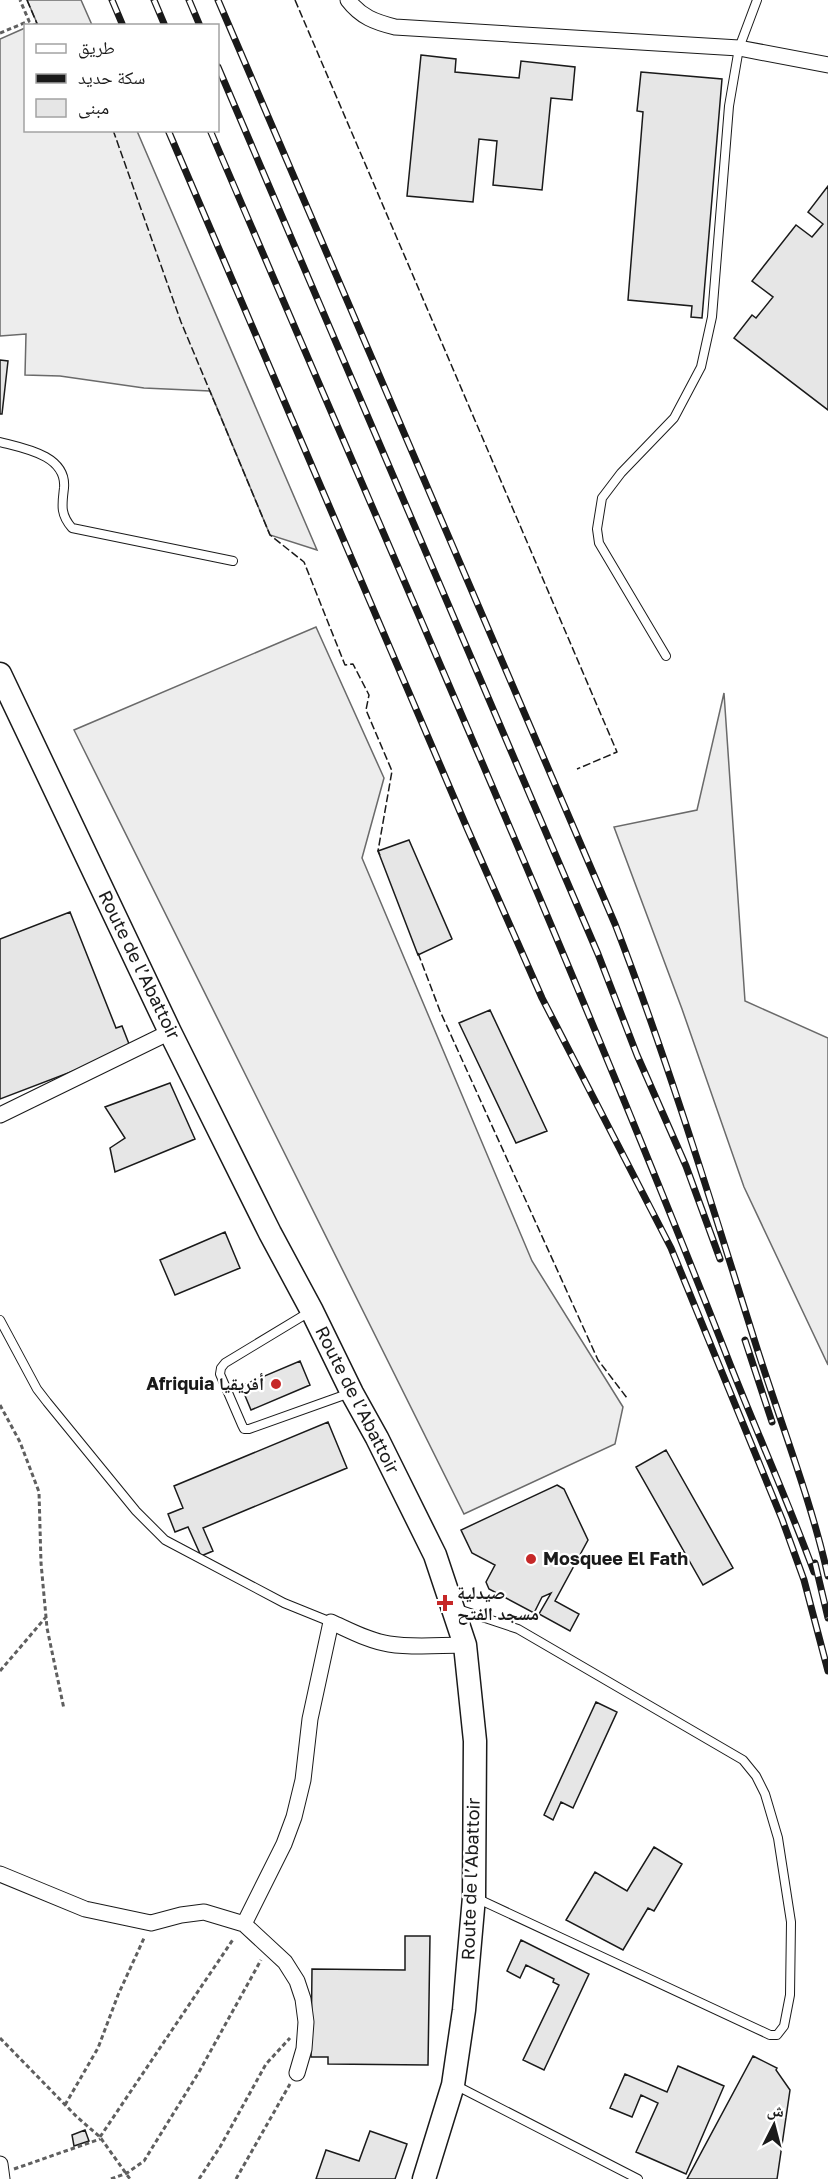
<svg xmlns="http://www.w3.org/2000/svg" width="828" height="2179" font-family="'Golos Text','Noto Naskh Arabic',sans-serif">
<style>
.built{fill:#ededed;stroke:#6a6a6a;stroke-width:1.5}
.building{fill:#e6e6e6;stroke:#1a1a1a;stroke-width:1.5}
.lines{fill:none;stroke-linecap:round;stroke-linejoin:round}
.lane-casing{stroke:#1a1a1a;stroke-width:10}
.street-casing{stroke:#1a1a1a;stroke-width:17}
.primary-casing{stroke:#1a1a1a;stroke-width:25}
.path{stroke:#5f5f5f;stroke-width:3;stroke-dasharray:4.5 3;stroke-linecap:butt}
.lane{stroke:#fff;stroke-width:8}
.street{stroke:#fff;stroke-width:15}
.primary{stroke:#fff;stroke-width:22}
.rail-casing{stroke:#1a1a1a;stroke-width:7}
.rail{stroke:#fff;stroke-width:4.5;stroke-dasharray:14;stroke-linecap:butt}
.fence{stroke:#1a1a1a;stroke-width:1.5;stroke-dasharray:8 3;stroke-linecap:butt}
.poi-dot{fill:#c62828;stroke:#fff;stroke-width:2}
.labels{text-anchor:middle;stroke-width:4.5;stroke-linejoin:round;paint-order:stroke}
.street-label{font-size:18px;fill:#1a1a1a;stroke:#fff}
.poi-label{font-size:18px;font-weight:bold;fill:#1a1a1a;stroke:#fff;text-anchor:start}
</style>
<rect width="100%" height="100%" fill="#fff"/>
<path class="built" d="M27,0H81L92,25H32L37,23Z
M25,28L26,130L137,131L317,550L270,535L210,391L144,388L60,376L25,375L26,334L0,336V39Z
M316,627L384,778L362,858L532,1261L623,1407L615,1444L464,1514L74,730Z
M724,693L745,1001L828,1038V1365L744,1187L682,1009L614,827L697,810Z"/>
<path class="building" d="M421,55L456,59L455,72L519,78L521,61L575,67L572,100L551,98L542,190L493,185L497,141L479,139L473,202L407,196Z
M641,72L722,79L702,318L691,317L692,306L628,300L643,112L637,111Z
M828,186V410L734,338L752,315L756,318L773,297L752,281L796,225L812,237L823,224L808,212Z
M0,360L8,361L2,414H0Z
M409,840L452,939L418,955L378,851Z
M70,912L116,1028L122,1026L131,1049L0,1099V939Z
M490,1010L547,1131L516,1143L459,1023Z
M170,1083L195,1139L115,1172L110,1148L125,1138L105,1107Z
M225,1232L240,1268L175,1295L160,1260Z
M300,1361L310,1385L251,1410L241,1386Z
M328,1422L347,1468L203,1528L213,1551L201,1556L188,1527L175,1532L168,1514L183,1508L174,1486Z
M666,1450L733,1568L703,1585L636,1467Z
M557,1485L564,1489L588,1540L555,1601L579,1614L570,1631L539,1614L551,1593L542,1597L534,1613L489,1589L486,1582L495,1565L472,1553L461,1530Z
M596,1702L617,1712L573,1808L561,1802L553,1820L544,1815Z
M654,1847L682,1864L654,1911L648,1908L623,1950L566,1920L595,1872L627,1891Z
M405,1936H430L428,2065L328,2064V2057H311L312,1969L405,1970Z
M521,1940L589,1974L544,2070L523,2060L559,1985L553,1982L554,1979L526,1965L520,1978L507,1971Z
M753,2056L777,2068L776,2070L790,2090L777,2179H687Z
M678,2066L724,2086L686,2174L636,2152L658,2103L641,2095L632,2117L610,2108L625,2074L667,2092Z
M85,2130L89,2141L74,2146L72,2135Z
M370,2131L407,2144L395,2179H316L326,2150L359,2161Z"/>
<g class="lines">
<g class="lane-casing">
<path id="lane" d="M0,442C23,448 67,455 64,488C62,505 60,514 72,528L233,561
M666,656L599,543L597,529L602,498L621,473L674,418L701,367L712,317L729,106L739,48L757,0
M311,1311L225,1363L221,1368L220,1374L242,1425L244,1429H249L350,1393
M0,1320L37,1389L47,1402L136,1511L165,1540L284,1603L331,1622
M458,1609L518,1629L743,1760L756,1776L765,1794L778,1838L791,1922L790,1995L784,2026L777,2035H770L476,1898
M455,2085L638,2179"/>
</g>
<g class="street-casing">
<path id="street" d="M348,0C361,17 375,22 395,27L739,48L828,65
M0,1115L170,1032
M0,1874L85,1909L151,1923L181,1915L204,1912L244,1924L285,1962L297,1981L303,1999L306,2022L304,2049L297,2073
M244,1924L284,1844L294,1817L303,1780L310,1719L331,1622C349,1630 369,1641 389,1644C414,1648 440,1645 465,1645
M0,2164L2,2179"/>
</g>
<g class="primary-casing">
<path id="primary" d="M0,674L170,1032L270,1233L312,1311L352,1393L377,1438L435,1555L465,1645L475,1741L474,1897L464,2010L453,2085L424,2179"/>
</g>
<path class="path" d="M0,33L29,21L20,0
M0,1405L20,1442L39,1492L41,1563L47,1628L64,1709
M0,1671L46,1617
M0,2038L77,2117L100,2137L130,2179
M65,2105L98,2048L118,1995L145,1936
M100,2137L234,1938
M14,2169L100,2139
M111,2179L127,2173L144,2161L199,2072L261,1960
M199,2179L220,2147L266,2064L290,2038
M236,2179L290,2084"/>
<use href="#lane" class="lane"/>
<use href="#street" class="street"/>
<use href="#primary" class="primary"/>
<g class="rail-casing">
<path id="rail" d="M112,0L123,26
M154,0L165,26
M189,0L200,26
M218,0L615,924C668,1061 711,1202 755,1342C779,1419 810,1496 828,1576
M218,67L598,954L637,1055L686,1166L720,1259
M168,130L467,828L542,998L671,1248L782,1519L804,1580L828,1671
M210,130C383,535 562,937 723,1346C752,1422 786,1496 814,1572
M745,1340L772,1422
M815,1563L828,1618"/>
</g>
<use href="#rail" class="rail"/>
<path class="fence" d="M27,0L38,26
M295,0L617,752L577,769
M113,130L181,322L270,535L304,562L345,665L353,664L369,695L366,710L392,771L378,851L380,855
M418,953L440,1011L598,1360L627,1398"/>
</g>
<g class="poi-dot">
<circle cx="276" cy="1384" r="6"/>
<circle cx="531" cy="1559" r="6"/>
<path d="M442 1594h6v6h6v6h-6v6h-6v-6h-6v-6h6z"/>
</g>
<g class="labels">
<g class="street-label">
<text transform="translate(139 965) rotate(64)" y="6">Route de l’Abattoir</text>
<text transform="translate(357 1400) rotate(63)" y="6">Route de l’Abattoir</text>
<text transform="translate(471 1879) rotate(-88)" y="6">Route de l’Abattoir</text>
</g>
<g class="poi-label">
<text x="264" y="1390" text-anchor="end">Afriquia أفريقيا</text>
<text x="543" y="1565">Mosquee El Fath</text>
<text x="457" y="1599">صيدلية<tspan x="457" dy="21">مسجد الفتح</tspan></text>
</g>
</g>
<rect x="24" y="24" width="195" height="108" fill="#ffffff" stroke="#a3a3a3" stroke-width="1.5"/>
<rect x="36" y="44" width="30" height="9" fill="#ffffff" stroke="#a3a3a3" stroke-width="1.5"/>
<text x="78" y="54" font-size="18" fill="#1a1a1a">طريق</text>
<rect x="36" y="74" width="30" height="9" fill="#1a1a1a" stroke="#a3a3a3" stroke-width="1.5"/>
<text x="78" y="84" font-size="18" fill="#1a1a1a">سكة حديد</text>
<rect x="36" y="99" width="30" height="18" fill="#e6e6e6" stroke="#a3a3a3" stroke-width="1.5"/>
<text x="78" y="114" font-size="18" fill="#1a1a1a">مبنى</text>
<g transform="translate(774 2125) rotate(6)" stroke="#ffffff" stroke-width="4.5" paint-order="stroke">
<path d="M0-4.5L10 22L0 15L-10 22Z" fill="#1a1a1a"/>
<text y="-9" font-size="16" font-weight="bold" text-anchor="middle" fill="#1a1a1a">ش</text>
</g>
</svg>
